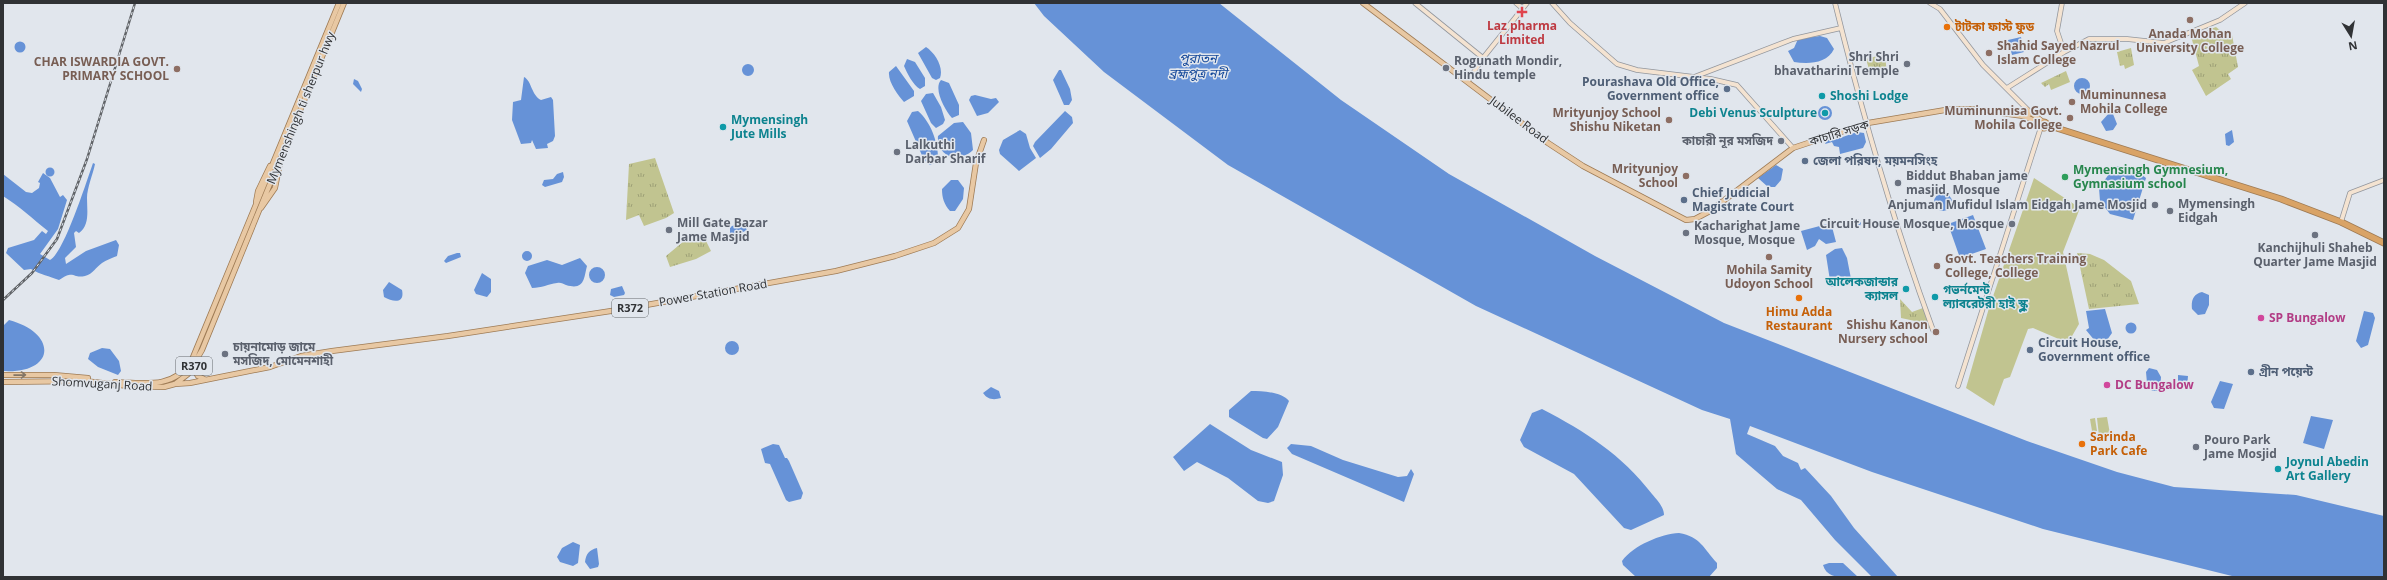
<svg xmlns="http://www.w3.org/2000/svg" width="2387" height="580" font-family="'Open Sans','Noto Sans Bengali',sans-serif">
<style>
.grass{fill:url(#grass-tufts)}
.pitch{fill:#c1c490}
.water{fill:#6692d7}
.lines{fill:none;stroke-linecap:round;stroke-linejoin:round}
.secondary-casing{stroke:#92969d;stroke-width:5.5}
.primary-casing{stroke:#9e7b55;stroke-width:6}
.highway-casing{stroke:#9e7b55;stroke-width:7}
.secondary{stroke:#f4e3d1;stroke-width:4}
.primary{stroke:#e8c8a3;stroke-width:4.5}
.highway{stroke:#d9a366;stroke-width:5.5}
.rail-casing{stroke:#606367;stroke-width:2.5}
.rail{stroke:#e1e6ed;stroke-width:1;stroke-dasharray:3;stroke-linecap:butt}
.oneway{stroke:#837666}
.health-dot{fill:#e0444e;stroke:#e1e6ed;stroke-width:1.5}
.education-dot{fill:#8d6e63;stroke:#e1e6ed;stroke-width:1.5}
.food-dot{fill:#e8710a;stroke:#e1e6ed;stroke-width:1.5}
.worship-dot{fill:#6b7280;stroke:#e1e6ed;stroke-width:1.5}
.service-dot{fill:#5c6f8a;stroke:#e1e6ed;stroke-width:1.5}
.culture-dot{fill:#0f9aa8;stroke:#e1e6ed;stroke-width:1.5}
.leisure-dot{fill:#2e9e5b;stroke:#e1e6ed;stroke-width:1.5}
.hotel-dot{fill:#d1479c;stroke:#e1e6ed;stroke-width:1.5}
.labels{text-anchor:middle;stroke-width:3;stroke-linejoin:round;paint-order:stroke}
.shield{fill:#e1e6ed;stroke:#65686c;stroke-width:1}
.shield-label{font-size:11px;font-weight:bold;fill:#303235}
.health-label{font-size:12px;font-weight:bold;fill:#be3a42;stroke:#e1e6ed}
.food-label{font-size:12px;font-weight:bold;fill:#c56008;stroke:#e1e6ed;text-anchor:start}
.education-label{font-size:12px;font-weight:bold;fill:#785e54;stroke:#e1e6ed;text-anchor:end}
.worship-label{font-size:12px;font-weight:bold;fill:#5b616d;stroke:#e1e6ed;text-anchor:start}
.service-label{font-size:12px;font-weight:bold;fill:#4e5e75;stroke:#e1e6ed;text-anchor:start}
.culture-label{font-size:12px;font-weight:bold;fill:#0d838f;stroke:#e1e6ed;text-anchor:start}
.street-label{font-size:12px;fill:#303235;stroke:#e1e6ed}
.leisure-label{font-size:12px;font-weight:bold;fill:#27864d;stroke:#e1e6ed;text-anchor:start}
.hotel-label{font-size:12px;font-weight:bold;fill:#b23c85;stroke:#e1e6ed;text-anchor:start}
.water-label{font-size:13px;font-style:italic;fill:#134799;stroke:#e1e6ed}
</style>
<defs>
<pattern id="grass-tufts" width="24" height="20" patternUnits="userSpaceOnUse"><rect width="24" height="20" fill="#c1c490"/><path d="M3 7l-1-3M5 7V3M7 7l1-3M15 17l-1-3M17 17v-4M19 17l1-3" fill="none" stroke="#9da076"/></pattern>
</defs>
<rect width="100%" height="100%" fill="#e1e6ed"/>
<path class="grass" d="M2216,27L2227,36L2232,35L2238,67L2228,74L2231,79L2206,96L2192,70L2199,66L2191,36Z
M2131,48L2134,65L2125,69L2124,65L2120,66L2117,52Z
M1885,54L1887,75L1871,76L1866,59Z
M2066,71L2070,82L2051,90L2049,84L2045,87L2041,83Z
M655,158L674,213L666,218L644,226L639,215L626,220L629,164Z
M703,235L711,251L696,259L670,267L666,256L684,241Z
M2077,253L2090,254L2104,260L2131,281L2139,304L2089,309Z
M1900,299L1912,312L1923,308L1930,328L1916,330L1915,321L1901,318Z"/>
<path class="pitch" d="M2034,178L2080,208L2063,252L2079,324L2068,343L2033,328L2028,329L2010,377L2004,379L1994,406L1966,388L1989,308Z
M2107,417L2110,434L2099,436L2097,418Z
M2095,418L2097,431H2092L2090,419Z"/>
<path class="water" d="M1034,3H1219L1341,100L1449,174L1595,256L1724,323L2027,441L2117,472L2174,487L2296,495L2384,516V577H2236L2043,529L1872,472L1750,426L1747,434L1775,446L1783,456L1798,463L1801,470L1805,468L1831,496L1854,528L1898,577H1872L1835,540L1801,500L1777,489L1736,454L1730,419L1702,410L1476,306L1228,165L1104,72L1044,16Z
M1820,36L1827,38L1834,49C1827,64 1808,64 1794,62L1788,51L1794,48L1798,39Z
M2021,37L2024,52L2012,55L2008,40Z
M14.5 47a5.5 5.5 0 1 1 11 0a5.5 5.5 0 1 1-11 0Z
M926,47C935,53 944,67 940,78L936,80L932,78L918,53Z
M907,59L915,62L925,78V86L920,89C913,85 907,73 904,66Z
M742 70a6 6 0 1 1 12 0a6 6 0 1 1-12 0Z
M896,66L914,91V96L904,102C898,95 888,82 889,72Z
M1059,70H1061L1070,89L1072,100L1069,105H1064L1053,80Z
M524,77C532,81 531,95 541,100L551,97L553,100L555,136L553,141L547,144L548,148L536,149L532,140L531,143L521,144L512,120L513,102L521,100Z
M2074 86a8 8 0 1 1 16 0a8 8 0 1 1-16 0Z
M354,79L358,81L362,89L361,92L353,84Z
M941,80L949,83L959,105V115L952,118C945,110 933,89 941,80Z
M933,93L941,107L945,120L943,124L936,128L931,123L921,101L926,94Z
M975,95L991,99L996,98L999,102L988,113L977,116L969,100L971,96Z
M1818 113a7 7 0 1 1 14 0a7 7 0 1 1-14 0Z
M918,111C931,122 939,144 938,161L930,165L924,160L907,121L912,112Z
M1065,111L1072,117L1073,123L1051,149L1040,158L1033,146L1035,142Z
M2110,112L2113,114L2117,124L2113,130L2106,131L2101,122Z
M963,122L971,133L973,150C958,165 936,155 938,136L954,123Z
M1020,130L1026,134L1030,148L1036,158L1019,171L1000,154L999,150L1003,140Z
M2232,130L2234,142L2229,146L2226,145L2225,134Z
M1857,132L1864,133L1866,142L1863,148L1840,154L1839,147L1834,146L1832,142L1825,144L1827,140H1834Z
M93,163L95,164C93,174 87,188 87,198C87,210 90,225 79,233L76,231L74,233L76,247L65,258L66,264L86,251L116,240L119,245L117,256C112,258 106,260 102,263C96,267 93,274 85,276C72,279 75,269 59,280C49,276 41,275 31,269L24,270L6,253L8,248L34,240L42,231L46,234L48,231C33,219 19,206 3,196V174L26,192L32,193L39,188L40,183L38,182L43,173L50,178L60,197L63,195L67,200L58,229L40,254L50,260C64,253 87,180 93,163Z
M1776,165L1783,169L1781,180L1775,187H1768L1758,178Z
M2120,166L2133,172L2136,169L2141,170L2142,175L2146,178L2133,220L2110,214L2100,201L2099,188L2114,167Z
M45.5 172a4.5 4.5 0 1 1 9 0a4.5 4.5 0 1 1-9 0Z
M563,172L564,177L562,182L545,187L542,185L544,180L553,179L557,174Z
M951,180H958L964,188L963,199L955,211H950C944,204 942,198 942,189Z
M1934 202a9 9 0 1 1 18 0a9 9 0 1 1-18 0Z
M1973,215L1986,249L1960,258L1948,224Z
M1858,219L1861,223L1860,226L1852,228L1847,226Z
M743,221L747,230L735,236L730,233V227Z
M1831,223L1836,242L1826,244L1819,239L1815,246L1807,250L1801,231Z
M1842,248L1847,258L1852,284L1831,287L1826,255L1835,249Z
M522 256a5 5 0 1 1 10 0a5 5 0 1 1-10 0Z
M457,253H460L461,257L446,263L444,261L448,256Z
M580,258L587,266C584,277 585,291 566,285C563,284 561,282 557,283C548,284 542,288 532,288L525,273L528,266L547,260L562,265Z
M589 275a8 8 0 1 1 16 0a8 8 0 1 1-16 0Z
M482,273L491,279V292L487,297L476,294L474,290Z
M389,282L402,290C405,304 393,302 384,297L383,290Z
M622,286L625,293L624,295L614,297L610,295L611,289Z
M2202,292L2209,295V305L2205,314L2198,315L2192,309C2191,301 2193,294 2202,292Z
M2105,309L2112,333L2107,340L2095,341L2086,330L2089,328L2086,311Z
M2364,311L2373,313L2375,318L2368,345L2361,348L2356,341Z
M9,320C58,333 56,374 3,371V326Z
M2125.5 328a5.5 5.5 0 1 1 11 0a5.5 5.5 0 1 1-11 0Z
M725 348a7 7 0 1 1 14 0a7 7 0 1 1-14 0Z
M102,348L110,349L119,361L121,371L118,375L98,367L88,359L90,353Z
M2149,368L2157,370L2161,377L2160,391H2152L2147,383L2146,372Z
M2178,375L2188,376L2187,387L2178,386Z
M2220,381L2233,384L2224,409L2214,408L2211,402Z
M991,387L999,391L1001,398C994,400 988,400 983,393Z
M1251,391C1262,391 1282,392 1289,401L1278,427L1267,439L1263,438L1229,417V410Z
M1542,409C1586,432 1621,454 1652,494C1657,500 1664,507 1664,515L1631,530L1624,528L1574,474L1524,447L1520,440L1532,413Z
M2311,416L2333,420L2324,449L2303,443Z
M1210,424L1251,450L1282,462L1283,475L1274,501L1268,503L1258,501L1228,478L1197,462L1184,471L1173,457Z
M773,444L779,445L785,458H787L789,461L803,493L801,499L789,502L786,500L770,464L765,463L761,449Z
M1291,444L1311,446L1343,460L1398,477L1407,476L1411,469L1414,474L1404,502L1292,454L1287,448Z
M1679,533C1701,537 1703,548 1717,563V568L1709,577H1636L1623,565L1622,561C1634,545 1661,534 1679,533Z
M573,542L580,545L578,563L573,566L560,562L557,557L562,548Z
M597,548L599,564L598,567L590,569L585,562C586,554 589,550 597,548Z
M1829,563H1843L1858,577C1845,577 1827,580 1823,565Z"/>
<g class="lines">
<g class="secondary-casing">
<path id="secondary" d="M1415,3L1483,58
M1516,3L1523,9
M1552,3L1570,23L1617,64L1637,70L1711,79L1737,85L1793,148
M1835,3C1862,113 1894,224 1933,330
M1930,3L1940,9L1983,65L2028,110
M2062,3L2057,31L2064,52
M1694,77L1793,39L1841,28
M1468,81L1483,58L1527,3
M2007,88L2064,52L2089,39H2127L2164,43L2220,20L2245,3
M2341,222L2350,193L2384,180
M1958,386L2041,127"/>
</g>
<g class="primary-casing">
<path id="primary" d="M1363,3L1548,143L1583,166L1686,220L1695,219L1710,211L1793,148L1868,123L1951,109H1973L2023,116
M2029,111L2043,122
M2017,115L2026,109L2030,113L2026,117L2022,112
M2026,117L2041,124
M256,202L258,191L270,166
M261,208L275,188L280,163
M192,367L198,376L204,379
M3,375H54L88,378
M3,382L85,381L128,386L164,387L175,384L188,374L202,350L344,3
M115,382C144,383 173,389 191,362L339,3
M175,384L190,383L270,367L301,356L332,351L448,336L624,309L836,271L895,256L934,243L958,228L969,209L976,163L984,140"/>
</g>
<g class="highway-casing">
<path id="highway" d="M2041 125a3 3 0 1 1 6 0a3 3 0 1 1-6 0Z
M2047,125L2281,199L2341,222L2384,243"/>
</g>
<use href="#secondary" class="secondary"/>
<use href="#primary" class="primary"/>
<use href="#highway" class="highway"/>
<g class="rail-casing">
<path id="rail" d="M3,300L32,273L57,239L87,159L135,3"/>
</g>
<use href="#rail" class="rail"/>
</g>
<defs><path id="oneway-shaft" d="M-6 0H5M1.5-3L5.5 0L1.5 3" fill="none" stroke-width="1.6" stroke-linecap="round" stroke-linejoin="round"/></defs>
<use class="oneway" href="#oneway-shaft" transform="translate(20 375) rotate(-1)"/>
<path class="health-dot" d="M1520 6h4v4h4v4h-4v4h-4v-4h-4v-4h4z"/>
<g class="education-dot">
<circle cx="2190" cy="20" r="4"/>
<circle cx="1989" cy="53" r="4"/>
<circle cx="177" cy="69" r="4"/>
<circle cx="2072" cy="102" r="4"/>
<circle cx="2070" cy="118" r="4"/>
<circle cx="1669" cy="120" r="4"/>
<circle cx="1686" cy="176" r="4"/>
<circle cx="1769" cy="257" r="4"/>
<circle cx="1937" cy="266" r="4"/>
<circle cx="1936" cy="332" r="4"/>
</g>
<g class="food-dot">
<circle cx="1947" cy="27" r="4"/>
<circle cx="1799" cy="298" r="4"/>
<circle cx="2082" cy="444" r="4"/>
</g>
<g class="worship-dot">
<circle cx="1907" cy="64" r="4"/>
<circle cx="1446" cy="68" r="4"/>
<circle cx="1781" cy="141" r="4"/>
<circle cx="897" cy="152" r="4"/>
<circle cx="1898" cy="183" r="4"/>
<circle cx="2155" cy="205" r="4"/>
<circle cx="2170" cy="211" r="4"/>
<circle cx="2012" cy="224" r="4"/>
<circle cx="669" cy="230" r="4"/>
<circle cx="1686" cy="233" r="4"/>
<circle cx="2315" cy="235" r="4"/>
<circle cx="225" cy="354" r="4"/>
<circle cx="2196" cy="447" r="4"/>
</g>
<g class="service-dot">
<circle cx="1727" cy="89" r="4"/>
<circle cx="1805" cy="161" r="4"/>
<circle cx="1684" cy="200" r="4"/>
<circle cx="2030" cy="350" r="4"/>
<circle cx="2251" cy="372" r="4"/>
</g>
<g class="culture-dot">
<circle cx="1822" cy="96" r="4"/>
<circle cx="1825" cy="113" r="4"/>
<circle cx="723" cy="127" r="4"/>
<circle cx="1906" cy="289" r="4"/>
<circle cx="1935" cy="297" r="4"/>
<circle cx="2278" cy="469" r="4"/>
</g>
<circle class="leisure-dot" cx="2065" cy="177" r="4"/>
<g class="hotel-dot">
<circle cx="2261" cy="318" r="4"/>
<circle cx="2107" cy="385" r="4"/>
</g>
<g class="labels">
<g class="shield">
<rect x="612" y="299" width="36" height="18" rx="3"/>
<rect x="176" y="357" width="36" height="18" rx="3"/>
</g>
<g class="shield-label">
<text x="630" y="312">R372</text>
<text x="194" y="370">R370</text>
</g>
<g class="health-label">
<text x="1522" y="30">Laz pharma<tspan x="1522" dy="14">Limited</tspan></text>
</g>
<g class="food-label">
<text x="1955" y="31">টাটকা ফাস্ট ফুড</text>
<text x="1799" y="316" text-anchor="middle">Himu Adda<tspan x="1799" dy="14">Restaurant</tspan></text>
<text x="2090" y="441">Sarinda<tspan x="2090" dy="14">Park Cafe</tspan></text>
</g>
<g class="education-label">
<text x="2190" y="38" text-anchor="middle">Anada Mohan<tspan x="2190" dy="14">University College</tspan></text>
<text x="1997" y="50" text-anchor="start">Shahid Sayed Nazrul<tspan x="1997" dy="14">Islam College</tspan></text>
<text x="169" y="66">CHAR ISWARDIA GOVT.<tspan x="169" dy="14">PRIMARY SCHOOL</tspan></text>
<text x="2080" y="99" text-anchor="start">Muminunnesa<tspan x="2080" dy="14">Mohila College</tspan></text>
<text x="2062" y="115">Muminunnisa Govt.<tspan x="2062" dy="14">Mohila College</tspan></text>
<text x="1661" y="117">Mrityunjoy School<tspan x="1661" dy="14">Shishu Niketan</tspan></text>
<text x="1678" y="173">Mrityunjoy<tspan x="1678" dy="14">School</tspan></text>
<text x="1945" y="263" text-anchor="start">Govt. Teachers Training<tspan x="1945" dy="14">College, College</tspan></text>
<text x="1769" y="274" text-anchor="middle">Mohila Samity<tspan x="1769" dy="14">Udoyon School</tspan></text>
<text x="1928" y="329">Shishu Kanon<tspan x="1928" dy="14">Nursery school</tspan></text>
</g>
<g class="worship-label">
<text x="1899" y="61" text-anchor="end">Shri Shri<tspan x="1899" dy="14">bhavatharini Temple</tspan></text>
<text x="1454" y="65">Rogunath Mondir,<tspan x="1454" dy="14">Hindu temple</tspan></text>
<text x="1773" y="145" text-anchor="end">কাচারী নূর মসজিদ</text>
<text x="905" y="149">Lalkuthi<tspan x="905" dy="14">Darbar Sharif</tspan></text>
<text x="1906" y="180">Biddut Bhaban jame<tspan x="1906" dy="14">masjid, Mosque</tspan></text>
<text x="2178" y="208">Mymensingh<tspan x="2178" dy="14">Eidgah</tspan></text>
<text x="2147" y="209" text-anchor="end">Anjuman Mufidul Islam Eidgah Jame Mosjid</text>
<text x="677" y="227">Mill Gate Bazar<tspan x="677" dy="14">Jame Masjid</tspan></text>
<text x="2004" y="228" text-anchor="end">Circuit House Mosque, Mosque</text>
<text x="1694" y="230">Kacharighat Jame<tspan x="1694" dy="14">Mosque, Mosque</tspan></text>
<text x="2315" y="252" text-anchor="middle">Kanchijhuli Shaheb<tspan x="2315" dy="14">Quarter Jame Masjid</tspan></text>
<text x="233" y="351">চায়নামোড় জামে<tspan x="233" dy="14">মসজিদ, মোমেনশাহী</tspan></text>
<text x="2204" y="444">Pouro Park<tspan x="2204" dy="14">Jame Mosjid</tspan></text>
</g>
<g class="service-label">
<text x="1719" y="86" text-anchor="end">Pourashava Old Office,<tspan x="1719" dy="14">Government office</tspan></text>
<text x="1813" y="165">জেলা পরিষদ, ময়মনসিংহ</text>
<text x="1692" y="197">Chief Judicial<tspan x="1692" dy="14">Magistrate Court</tspan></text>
<text x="2038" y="347">Circuit House,<tspan x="2038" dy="14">Government office</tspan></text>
<text x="2259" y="376">গ্রীন পয়েন্ট</text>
</g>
<g class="culture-label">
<text x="1830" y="100">Shoshi Lodge</text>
<text x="1817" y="117" text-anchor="end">Debi Venus Sculpture</text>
<text x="731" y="124">Mymensingh<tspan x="731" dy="14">Jute Mills</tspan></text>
<text x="1898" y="286" text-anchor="end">আলেকজান্ডার<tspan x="1898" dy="14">ক্যাসল</tspan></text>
<text x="1943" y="294">গভর্নমেন্ট<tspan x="1943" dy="14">ল্যাবরেটরী হাই স্কুল</tspan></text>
<text x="2286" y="466">Joynul Abedin<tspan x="2286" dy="14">Art Gallery</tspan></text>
</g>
<g class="street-label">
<text transform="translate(301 108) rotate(-68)" y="4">Mymenshingh ti sherpur hwy</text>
<text transform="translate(1519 120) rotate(37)" y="4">Jubilee Road</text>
<text transform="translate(1839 133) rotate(-17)" y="4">কাচারি সড়ক</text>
<text transform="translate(713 293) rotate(-10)" y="4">Power Station Road</text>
<text transform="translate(102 384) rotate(3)" y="4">Shomvuganj Road</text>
</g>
<g class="leisure-label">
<text x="2073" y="174">Mymensingh Gymnesium,<tspan x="2073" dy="14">Gymnasium school</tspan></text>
</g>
<g class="hotel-label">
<text x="2269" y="322">SP Bungalow</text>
<text x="2115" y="389">DC Bungalow</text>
</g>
<g class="water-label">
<text x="1198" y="63">পুরাতন<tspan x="1198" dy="15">ব্রহ্মপুত্র নদী</tspan></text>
</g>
</g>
<rect width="2387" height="580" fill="none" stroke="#303235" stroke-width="8"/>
<g transform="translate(2351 36) rotate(169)" stroke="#e1e6ed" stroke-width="3" paint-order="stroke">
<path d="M0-3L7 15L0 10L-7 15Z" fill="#303235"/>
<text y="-6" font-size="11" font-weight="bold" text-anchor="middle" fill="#303235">N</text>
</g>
</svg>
